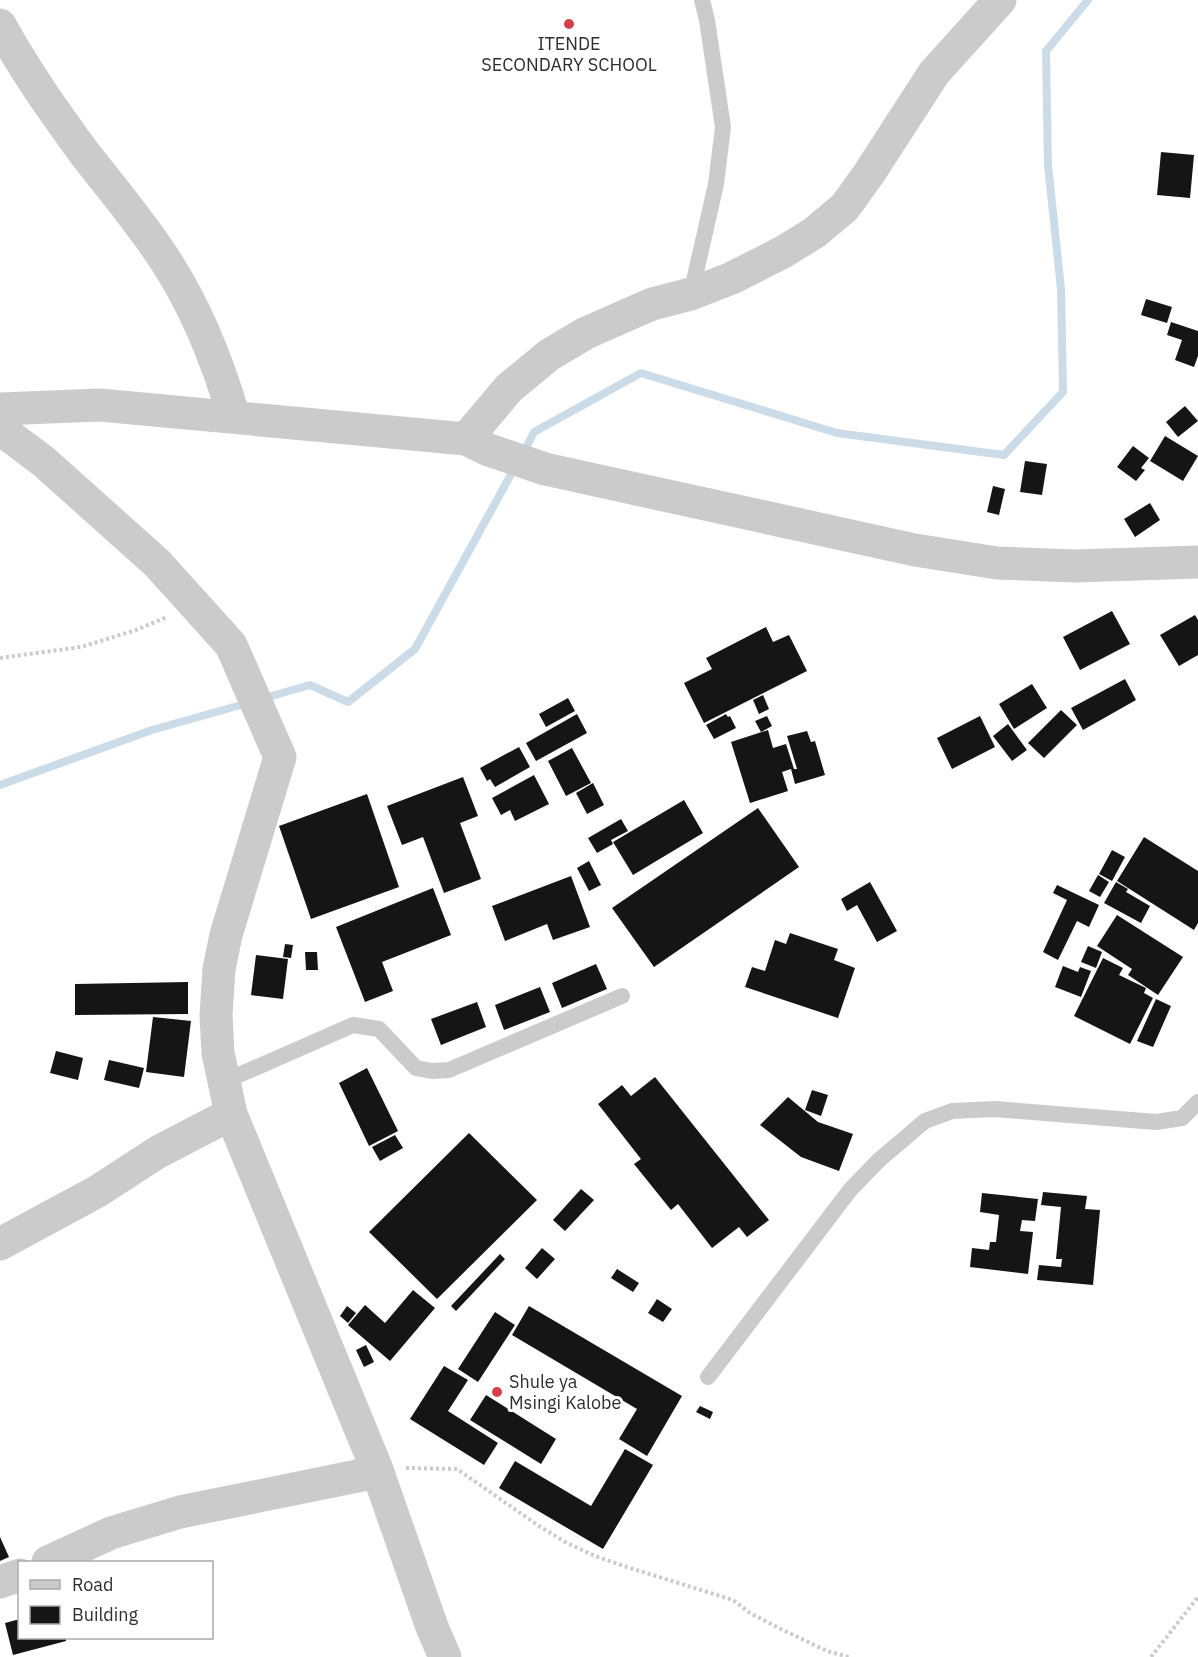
<svg xmlns="http://www.w3.org/2000/svg" width="1198" height="1657" font-family="'IBM Plex Sans',sans-serif">
<style>
.lines{fill:none;stroke-linecap:round;stroke-linejoin:round}
.stream{stroke:#cbdce8;stroke-width:8}
.building{fill:#151515}
.path{stroke:#cbcbcb;stroke-width:4;stroke-dasharray:3 3;stroke-linecap:butt}
.service{stroke:#cbcbcb;stroke-width:16}
.minor{stroke:#cbcbcb;stroke-width:33}
.poi-dot{fill:#d44049;stroke:#fff;stroke-width:2}
.labels{text-anchor:middle;stroke-width:6;stroke-linejoin:round;paint-order:stroke}
.poi-label{font-size:18px;fill:#2e2e2e;stroke:#fff}
</style>
<rect width="100%" height="100%" fill="#fff"/>
<g class="lines">
<path class="stream" d="M522,456L534,432L641,373L837,433L1004,455L1063,392L1061,289L1048,165L1046,51L1088,0
M261,699L310,685L348,702L415,649L515,467
M0,785L152,730L248,703"/>
</g>
<path class="building" d="M1161,152L1194,155L1190,198L1157,195Z
M1146,299L1172,307L1167,323L1141,315Z
M1171,322L1198,331V356L1194,367L1175,360L1182,340L1167,335Z
M1185,406L1198,421L1178,437L1166,422Z
M1165,436L1198,456L1183,481L1150,461Z
M1133,446L1149,458L1141,468L1145,470L1136,481L1117,467Z
M1025,461L1047,464L1042,495L1020,492Z
M993,486L1005,489L999,515L987,512Z
M1150,503L1160,520L1135,537L1124,519Z
M1112,611L1130,644L1080,670L1063,637Z
M1195,615L1198,620V655L1179,666L1160,635Z
M766,627L773,642L789,635L807,671L704,723L684,683L712,669L706,658Z
M1125,679L1136,700L1083,730L1071,708Z
M1032,684L1047,708L1014,729L999,704Z
M763,695L769,709L759,714L753,700Z
M568,698L575,711L546,727L539,714Z
M1061,710L1077,725L1044,758L1028,743Z
M577,714L587,733L536,761L526,743Z
M726,714L728,717L730,716L736,728L714,739L706,725Z
M767,716L772,726L761,732L755,721Z
M980,716L995,747L952,769L937,738Z
M1008,724L1027,750L1012,761L993,736Z
M768,730L773,748L786,744L794,769H797L787,736L807,731L811,742L815,741L825,775L795,784L791,769L782,772L788,791L750,803L731,742Z
M519,747L530,767L495,787L490,779L487,781L480,768Z
M572,748L591,783L566,796L548,761Z
M534,775L549,804L515,821L510,810L501,815L492,798Z
M463,777L478,816L460,823L481,879L444,893L423,837L402,845L387,806Z
M593,783L604,805L587,814L576,793Z
M367,794L399,887L311,919L279,826Z
M684,800L703,833L633,875L613,842Z
M758,808L799,867L654,967L612,908Z
M621,819L628,831L611,840L613,844L597,853L588,838Z
M1144,837L1198,871V923L1194,930L1117,881Z
M1112,850L1125,857L1112,881L1099,874Z
M589,861L601,885L589,891L577,868Z
M1098,875L1109,882L1100,897L1089,891Z
M571,876L590,927L553,940L547,924L505,941L492,906Z
M870,882L897,931L877,942L857,905L847,911L841,899Z
M1116,882L1128,889L1126,892L1150,906L1141,923L1104,903Z
M1057,885L1099,905L1089,927L1077,921L1058,960L1043,952L1067,900L1053,893Z
M433,888L451,935L382,962L393,991L365,1002L336,927Z
M1117,915L1183,957L1158,995L1128,975L1132,969L1097,946Z
M790,933L838,949L834,960L855,968L838,1018L745,987L752,967L765,971L775,940L786,944Z
M285,944L293,945L291,958L283,957Z
M1088,946L1102,952L1096,968L1081,962Z
M305,952H317L318,970H306Z
M256,955L288,959L283,999L251,995Z
M1103,958L1123,968L1119,975L1146,988L1144,993L1153,998L1130,1044L1074,1016Z
M596,964L607,989L562,1008L552,983Z
M1063,966L1078,972L1080,967L1091,971L1081,997L1055,987Z
M188,982V1014L75,1015V984Z
M540,987L550,1012L504,1030L495,1005Z
M1156,999L1171,1006L1153,1047L1137,1041Z
M477,1002L486,1027L441,1045L431,1019Z
M153,1017L191,1021L184,1077L146,1072Z
M56,1051L83,1058L78,1080L50,1073Z
M109,1060L144,1068L139,1088L104,1080Z
M367,1068L398,1131L369,1146L339,1083Z
M655,1077L769,1220L747,1237L739,1227L712,1248L678,1204L671,1210L634,1164L641,1159L598,1104L622,1085L631,1096Z
M812,1090L828,1095L821,1116L805,1110Z
M788,1097L818,1122L853,1134L839,1171L801,1157L760,1125Z
M469,1133L537,1200L437,1299L369,1232Z
M395,1135L403,1148L380,1161L372,1147Z
M581,1189L594,1200L565,1231L553,1220Z
M1043,1192L1087,1196L1085,1209L1100,1210L1093,1285L1037,1280L1039,1265L1061,1267L1062,1259H1056L1061,1207L1041,1205Z
M982,1193L1038,1199L1035,1221L1022,1220L1020,1231L1033,1232L1028,1274L970,1267L972,1248L989,1250L990,1242H996L999,1215L980,1212Z
M542,1248L555,1259L537,1279L525,1268Z
M500,1254L505,1259L456,1311L451,1306Z
M617,1269L639,1283L633,1292L611,1278Z
M413,1290L435,1308L390,1361L348,1325L365,1305L385,1323Z
M657,1299L672,1309L663,1322L648,1313Z
M347,1306L356,1313L348,1323L340,1316Z
M529,1306L682,1396L647,1456L619,1439L637,1409L512,1335Z
M495,1312L515,1325L478,1382L458,1369Z
M366,1345L374,1362L364,1367L356,1350Z
M444,1366L468,1380L448,1411L498,1443L484,1465L410,1419Z
M486,1395L556,1439L541,1464L470,1420Z
M700,1406L713,1412L710,1419L696,1412Z
M625,1449L653,1465L603,1549L499,1488L515,1461L591,1506Z
M0,1537L9,1557L0,1561Z
M20,1619V1638H66V1641L13,1655L5,1623Z"/>
<g class="lines">
<path class="path" d="M0,658L81,647L136,630L167,617
M406,1468L457,1469L539,1526L567,1543L595,1556L627,1567L733,1600L750,1613L781,1629L827,1651L849,1657
M1151,1657L1198,1597"/>
<path class="service" d="M691,294L716,184L723,127L707,20L702,0
M223,1082L353,1025L379,1029L416,1068L432,1071L449,1070L622,996
M708,1377L850,1190L879,1160L925,1121L952,1111L995,1109L1156,1122L1182,1118L1198,1102"/>
<path class="minor" d="M0,25C25,71 55,113 85,154C113,190 143,225 167,263C198,311 218,363 234,417
M0,409L100,405L466,439L489,450L545,469L915,550L997,563L1075,566L1198,562
M0,429L43,461L157,563L231,645L280,757L226,935L219,969L216,1015L218,1053L231,1114L376,1467L432,1627L445,1657
M466,439L509,388L549,355L586,333L652,304L691,294L732,278L783,252L814,233L845,207L870,172L934,73L1000,0
M0,1244L98,1191L158,1152L231,1114
M48,1562L111,1533L180,1512L377,1472
M0,1582L20,1575"/>
</g>
<g class="poi-dot">
<circle cx="569" cy="24" r="6"/>
<circle cx="497" cy="1392" r="6"/>
</g>
<g class="labels">
<g class="poi-label">
<text x="569" y="50">ITENDE<tspan x="569" dy="21">SECONDARY SCHOOL</tspan></text>
<text x="509" y="1388" text-anchor="start">Shule ya<tspan x="509" dy="21">Msingi Kalobe</tspan></text>
</g>
</g>
<rect x="18" y="1561" width="195" height="78" fill="#ffffff" stroke="#ababab" stroke-width="1.5"/>
<rect x="30" y="1580" width="30" height="9" fill="#cbcbcb" stroke="#ababab" stroke-width="1.5"/>
<text x="72" y="1591" font-size="18" fill="#2e2e2e">Road</text>
<rect x="30" y="1606" width="30" height="18" fill="#151515" stroke="#ababab" stroke-width="1.5"/>
<text x="72" y="1621" font-size="18" fill="#2e2e2e">Building</text>
</svg>
